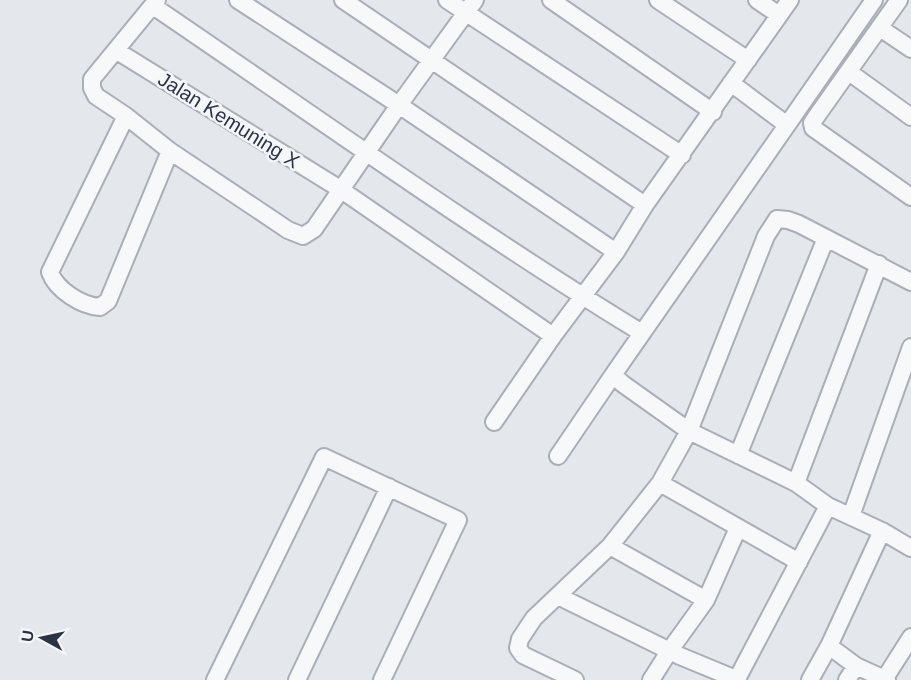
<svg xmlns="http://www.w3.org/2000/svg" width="911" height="680" font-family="Arial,sans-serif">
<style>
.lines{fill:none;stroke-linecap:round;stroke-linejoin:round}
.minor-casing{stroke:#a9aeb7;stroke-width:20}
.minor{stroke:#f7f8fa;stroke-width:16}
.labels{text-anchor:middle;stroke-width:5;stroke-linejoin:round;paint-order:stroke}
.street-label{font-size:20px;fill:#2b3445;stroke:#f4f6f9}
</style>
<rect width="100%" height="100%" fill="#e4e7ec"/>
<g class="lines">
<g class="minor-casing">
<path id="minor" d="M157,0L92,79V88L96,96L126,116L170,151L288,230L303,236L314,229L399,105L475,0
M238,0L399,105L616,252
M343,0L645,205
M447,0L682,155
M551,0L713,112
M658,0L748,60
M757,0L779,15
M874,0L613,375L623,384L689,431L796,483L828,506L882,531L911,548
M899,0L816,117L812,123L813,128L911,197
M153,6C315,116 475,231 642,333
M880,28L911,49
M117,51L340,189L553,336
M849,72L911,117
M731,83L787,125
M126,116L50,272C56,290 82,306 100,307L108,301L170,151
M494,422L553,336L616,252L645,205L790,0
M738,455L826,238
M558,456L613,375
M660,483L799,562
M796,483L879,264
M851,516L911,347
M610,546L706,600
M558,596L680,656L738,680
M829,646L856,666L887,680
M885,678L911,637
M737,679L828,506
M215,680L324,457L458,520L382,680
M297,680L389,487
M575,680L523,655L518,648L520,639L534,618L610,546L660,483L689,431L766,236L777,219L788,220L799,224L911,282
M651,680L670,650L706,600L738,528
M810,680L829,646L882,531
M847,680L856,666"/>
</g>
<use href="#minor" class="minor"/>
</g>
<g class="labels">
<g class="street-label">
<text transform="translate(229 120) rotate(32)" y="7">Jalan Kemuning X</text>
</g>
</g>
<g transform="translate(42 638) rotate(278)" stroke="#f4f6f9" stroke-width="4.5" paint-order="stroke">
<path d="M0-4.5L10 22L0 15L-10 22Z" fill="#2b3445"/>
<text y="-9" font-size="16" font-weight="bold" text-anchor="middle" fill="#2b3445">U</text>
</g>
</svg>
